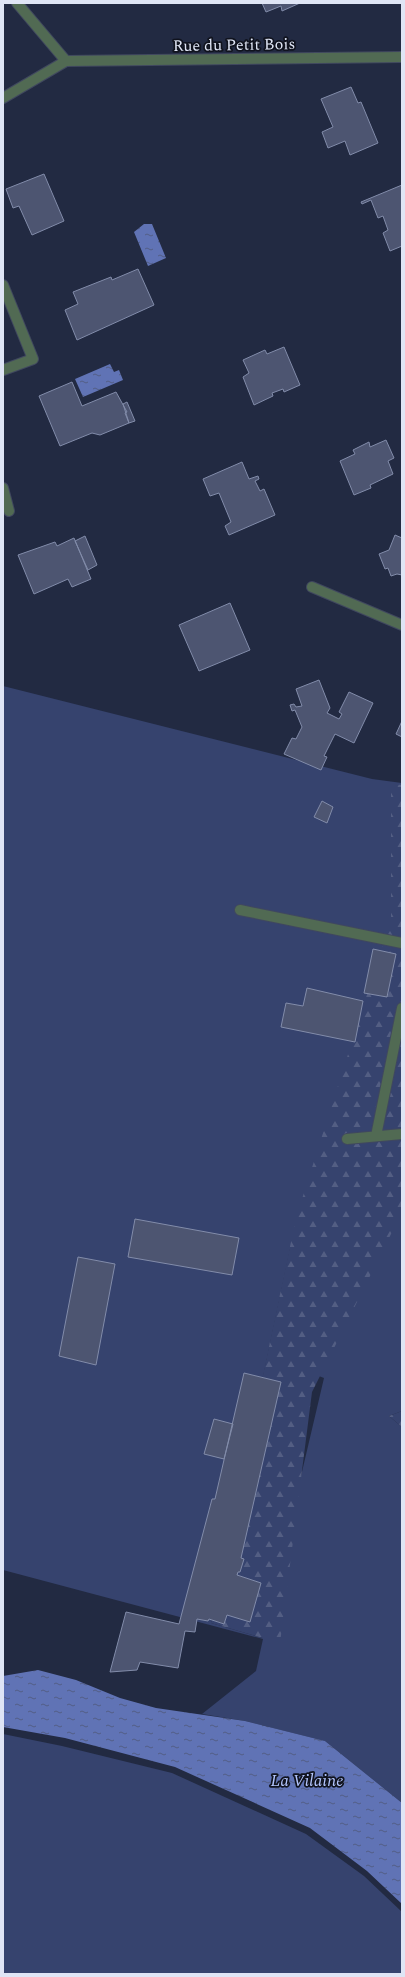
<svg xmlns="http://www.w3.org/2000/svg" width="405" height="1977" font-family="Spectral,serif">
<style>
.green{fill:#36436e;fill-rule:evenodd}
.forest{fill:url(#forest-firs)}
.water{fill:url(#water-ripples)}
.building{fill:#4d5571;stroke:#828caa}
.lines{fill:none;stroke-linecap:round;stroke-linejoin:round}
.street-casing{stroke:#40485f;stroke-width:12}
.street{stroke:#516a53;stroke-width:10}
.labels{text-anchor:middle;stroke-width:3.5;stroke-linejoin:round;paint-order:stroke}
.street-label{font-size:16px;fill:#dfe5f5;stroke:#10131e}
.water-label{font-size:17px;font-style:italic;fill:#b3c5fd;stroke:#10131e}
</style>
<defs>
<pattern id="forest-firs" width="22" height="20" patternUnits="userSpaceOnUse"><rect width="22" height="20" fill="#36436e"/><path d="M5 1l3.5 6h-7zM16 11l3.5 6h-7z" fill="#535e83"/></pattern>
<pattern id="water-ripples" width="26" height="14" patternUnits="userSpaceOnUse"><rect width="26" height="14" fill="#6073b5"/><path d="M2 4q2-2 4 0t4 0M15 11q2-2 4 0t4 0" fill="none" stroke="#535e85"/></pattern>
</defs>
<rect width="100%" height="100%" fill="#222a42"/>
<path class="green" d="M3,686L372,779L402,783V1411L389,1416L402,1427V1803L325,1741L245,1721L202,1714L256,1671L263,1639L3,1570ZM290,1249L293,1366L324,1378L263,1638L211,1623Z
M3,1734L62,1746L172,1773L306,1834L364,1876L402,1912V1974H3Z"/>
<path class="forest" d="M391,784L402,785V1212L312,1392L280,1643L211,1623L296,1218L391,919Z
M402,1411V1427L389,1416Z"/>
<path class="water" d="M144,224H152L166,258L148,266L134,232Z
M110,364L114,372L119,370L123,380L83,397L75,379Z
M38,1670L76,1680L120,1698L156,1708L245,1721L325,1741L402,1803V1904L367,1871L310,1828L175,1767L65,1738L3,1727V1676Z"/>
<path class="building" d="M262,3H300L282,11L281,6L266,12Z
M351,87L358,103L361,102L378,143L350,155L345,141L328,148L322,132L333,127L321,99Z
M44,174L64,221L32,235L19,206L13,208L6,189Z
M402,185V246L390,251L383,233L388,230L383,216L378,218L371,200L362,204L361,202Z
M138,269L154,305L77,340L65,310L78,304L73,292L111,277L112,280Z
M284,347L300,385L284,392L283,389L272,393L273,396L254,405L243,377L249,373L243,360L265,350L267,354Z
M72,382L82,406L116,392L127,412L125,413L129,423L100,435L92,433L60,446L39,396Z
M127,402L135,421L129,423L123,404Z
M386,440L394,458L388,461L393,474L370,485L371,488L354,495L340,461L355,454L353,450L369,442L370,447Z
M242,462L249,479L258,476L259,479L255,481L260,491L264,489L275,515L229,535L225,526L231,522L219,493L210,496L203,479Z
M395,535L402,538V575L397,574L391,576L388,568L385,569L379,554L389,550Z
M85,536L97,565L88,570L75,541Z
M74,538L91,579L72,587L68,579L34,594L18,555L55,542L57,546Z
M230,603L250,650L199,671L179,625Z
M319,680L330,708L327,713L339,719L342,714L339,712L349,692L373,703L354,743L335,734L324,756L327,757L321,770L284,754L292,738L296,739L302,727L295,710L292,711L290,705L294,704L296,707L302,706L296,689Z
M402,721V737L396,734Z
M322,801L333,807L327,823L314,817Z
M373,949L396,954L387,997L364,993Z
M307,988L363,1001L355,1042L281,1027L286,1003L303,1006Z
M135,1219L239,1238L232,1275L128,1257Z
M78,1257L115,1264L96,1365L59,1356Z
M244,1373L281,1382L241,1558L244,1559L240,1572H238L237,1575L261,1583L250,1622L227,1615L224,1624L209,1619L208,1621L197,1619L195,1632L185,1631L178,1668L140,1662L137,1670L110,1672L126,1612L179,1624L212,1499H215Z
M214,1419L233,1424L224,1459L204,1454Z"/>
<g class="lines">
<g class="street-casing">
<path id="street" d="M17,3L66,61
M3,98L66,61L402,57
M3,285L33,359L3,370
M3,488L9,511
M312,587L402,625
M240,910L402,943
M376,1136L402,1008
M347,1139L402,1134"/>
</g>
<use href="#street" class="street"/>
</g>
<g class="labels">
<g class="street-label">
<text transform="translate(234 44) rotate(-1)" y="6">Rue du Petit Bois</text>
</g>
<g class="water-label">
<text x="307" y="1786">La Vilaine</text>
</g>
</g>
<rect width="405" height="1977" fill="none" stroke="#dfe5f5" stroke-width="8"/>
</svg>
